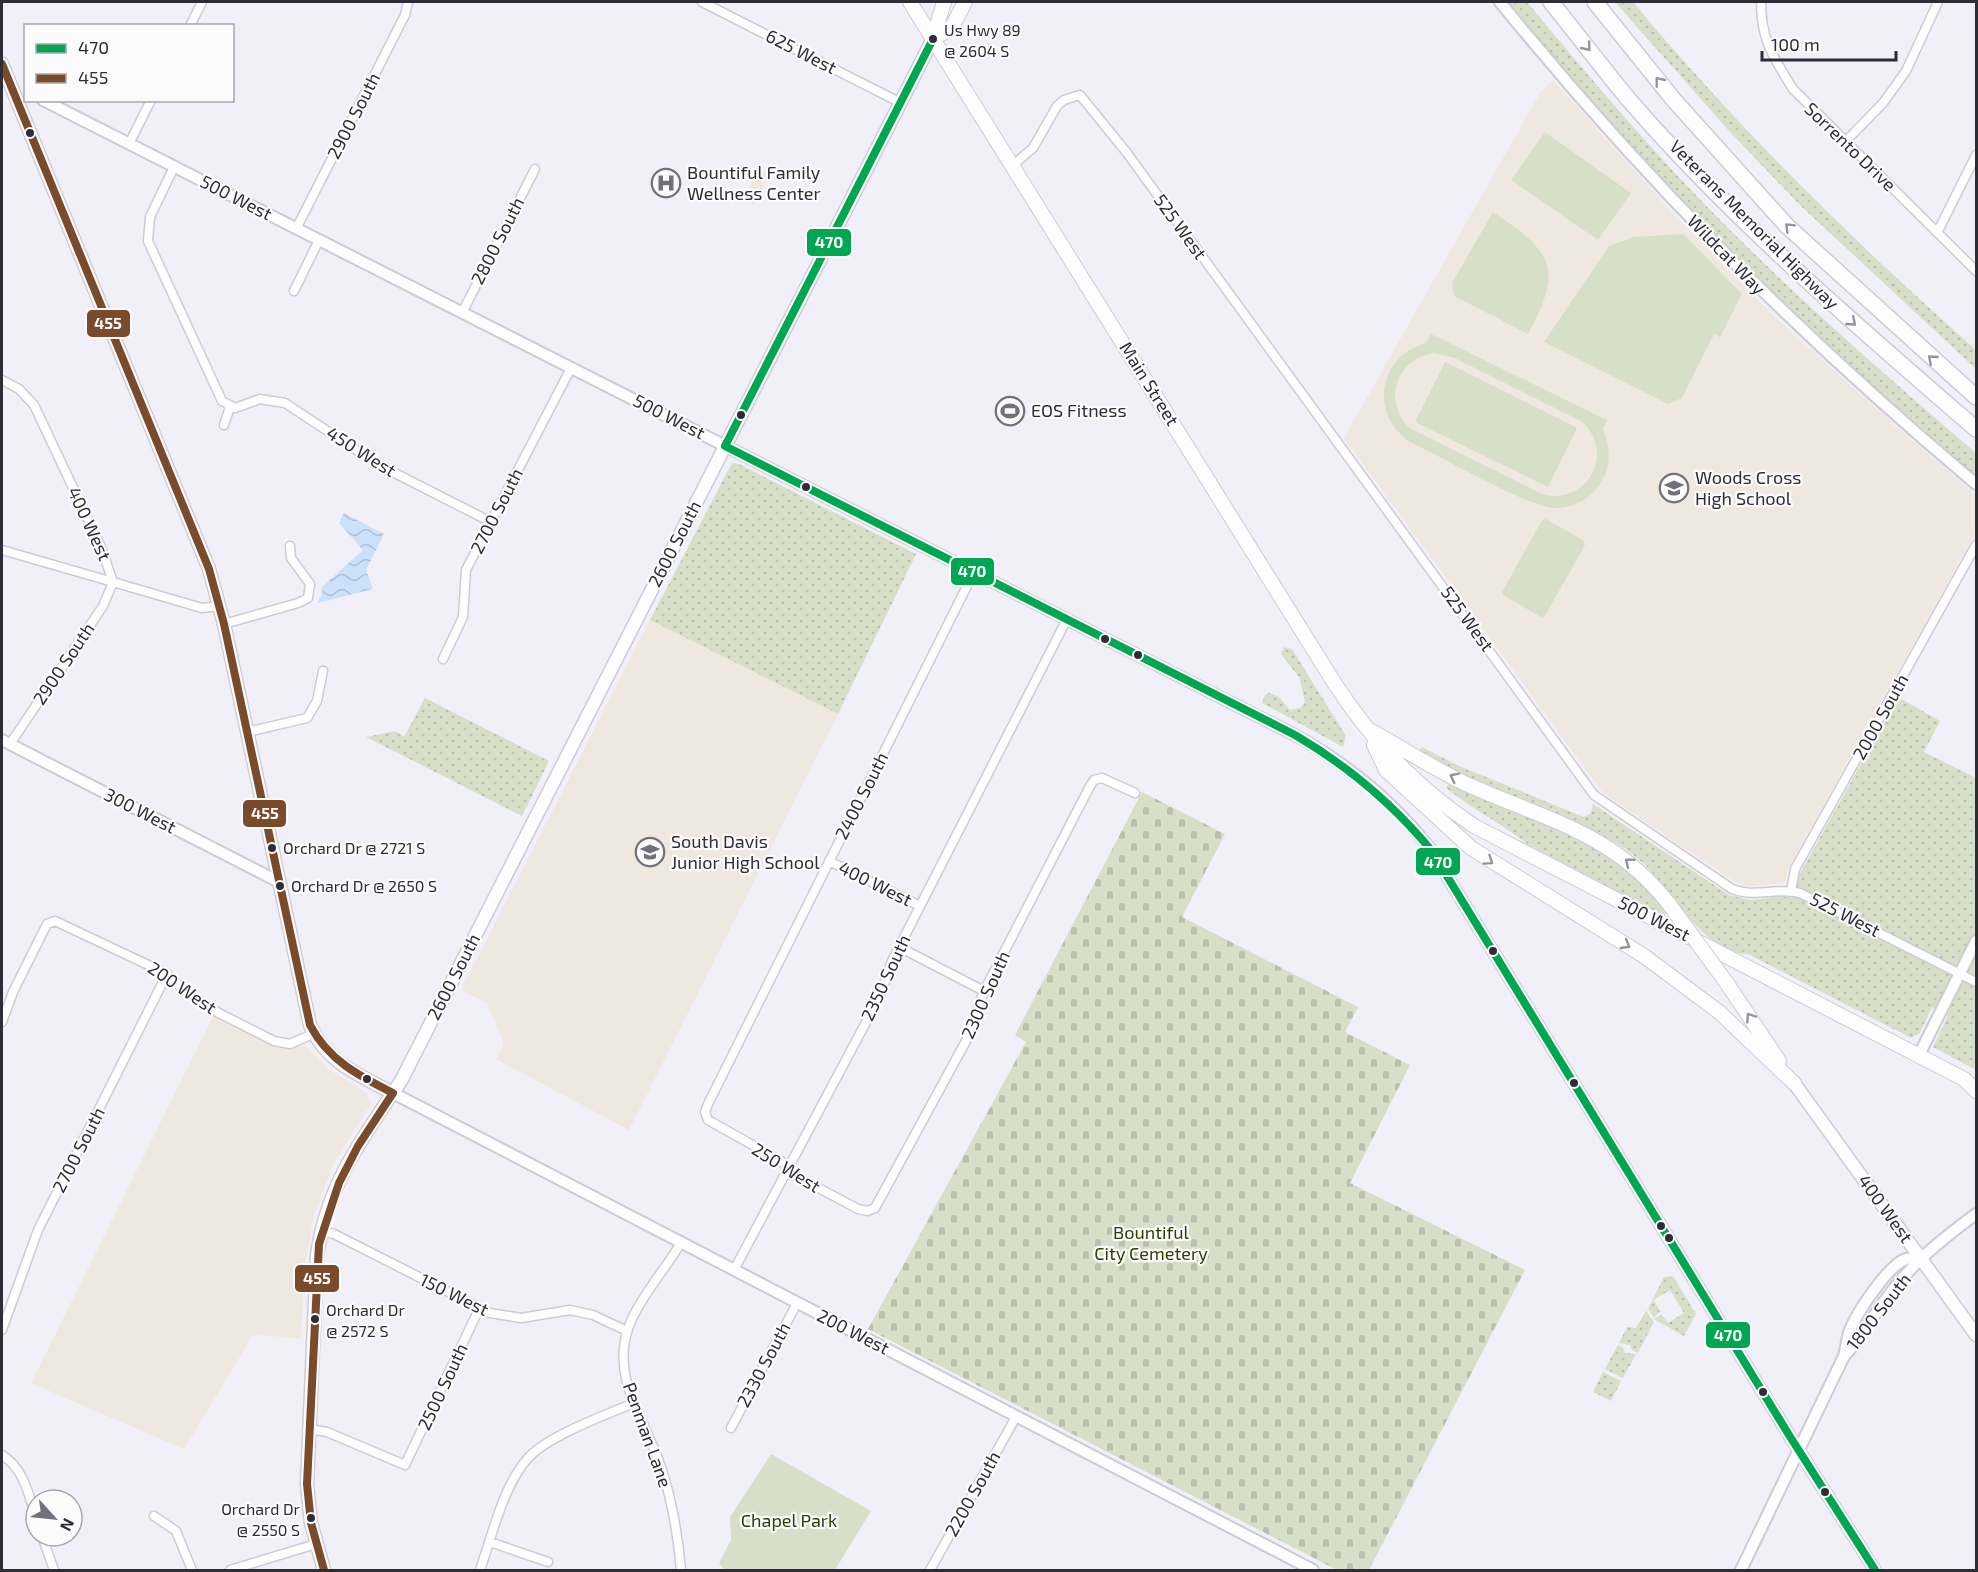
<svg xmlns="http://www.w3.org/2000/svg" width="1978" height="1572" font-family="'Exo 2',sans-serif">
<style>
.education{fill:#eee8e1}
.grass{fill:url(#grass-dots)}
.cemetery{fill:url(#cemetery-stones)}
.park{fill:#d8dfc9;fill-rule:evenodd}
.water{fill:url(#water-waves)}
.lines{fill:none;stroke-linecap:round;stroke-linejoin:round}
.minor-casing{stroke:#cecbd5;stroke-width:11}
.tertiary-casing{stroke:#cecbd5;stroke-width:14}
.secondary-casing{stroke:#cecbd5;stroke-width:15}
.primary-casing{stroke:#cecbd5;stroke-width:16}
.motorway-casing{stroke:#cecbd5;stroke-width:18}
.minor{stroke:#fdfdfe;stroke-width:8}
.tertiary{stroke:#fdfdfe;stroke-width:10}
.secondary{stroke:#fdfdfe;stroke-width:12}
.primary{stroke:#fdfdfe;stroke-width:14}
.motorway{stroke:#fdfdfe;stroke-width:15}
.primary-bridge-casing{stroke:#cecbd5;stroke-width:16;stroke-linecap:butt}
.primary-bridge{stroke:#fdfdfe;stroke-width:14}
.bus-1-casing{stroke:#fbfbfb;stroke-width:12}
.bus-2-casing{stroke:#fbfbfb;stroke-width:12}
.bus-1{stroke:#00a651;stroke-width:8}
.bus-2{stroke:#7a4b2a;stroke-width:8}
.oneway{stroke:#96949a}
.bus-dot{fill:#2e2c36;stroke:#fbfbfb;stroke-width:2}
.labels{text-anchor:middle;stroke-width:4.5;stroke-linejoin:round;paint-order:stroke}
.bus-label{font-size:16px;fill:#2e2c36;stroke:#fbfbfb;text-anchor:start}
.street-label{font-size:18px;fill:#2e2c36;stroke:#fbfbfb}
.poi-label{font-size:18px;fill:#2e2c36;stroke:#fbfbfb;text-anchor:start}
.park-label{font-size:18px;fill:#313d05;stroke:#fbfbfb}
.line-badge{stroke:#fbfbfb;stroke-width:2}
.badge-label{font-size:16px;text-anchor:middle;font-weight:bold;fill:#fff}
</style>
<defs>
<pattern id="grass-dots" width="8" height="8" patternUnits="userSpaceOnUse" patternTransform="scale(1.5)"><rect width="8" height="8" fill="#d8dfc9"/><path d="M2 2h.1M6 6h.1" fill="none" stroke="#bac0ad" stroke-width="1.8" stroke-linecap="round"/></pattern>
<pattern id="cemetery-stones" width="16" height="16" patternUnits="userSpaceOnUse" patternTransform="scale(1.5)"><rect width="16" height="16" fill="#d8dfc9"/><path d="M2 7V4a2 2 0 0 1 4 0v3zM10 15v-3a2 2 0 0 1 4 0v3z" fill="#bac0ad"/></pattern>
<pattern id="water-waves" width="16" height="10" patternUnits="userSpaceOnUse" patternTransform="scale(1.5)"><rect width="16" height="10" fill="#cbe0f9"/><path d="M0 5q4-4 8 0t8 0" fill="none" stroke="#afc0d6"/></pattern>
</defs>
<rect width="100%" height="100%" fill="#f1eff8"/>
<path class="education" d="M1553,80L1680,221L1773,315L1894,425L1976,494V532L1788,869L1785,883L1750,886L1735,882L1603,793L1344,438L1540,93Z
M759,168L770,174L754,205L744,197Z
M650,620L838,714L629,1130L496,1059L504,1043L487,1003L461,990Z
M213,1017L280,1049L306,1046L328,1069L367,1093L371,1104L334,1162L314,1215L304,1269L301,1338L253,1335L184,1449L31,1383Z"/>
<path class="grass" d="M1508,2H1527C1592,80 1657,158 1730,230C1808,308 1892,381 1976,453V477C1804,337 1645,176 1508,2Z
M1615,2H1633C1737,127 1854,242 1976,350V369L1800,205L1731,133Z
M732,463L739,464L916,554L838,714L650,620Z
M1284,647L1292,649L1346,736L1343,747L1262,703L1265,695L1269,693L1279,697L1290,710L1300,708L1305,702L1299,677L1281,654Z
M1898,697L1940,721L1924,752L1976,778V1070L1933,1047L1948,1016L1932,1007L1920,1033L1911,1038L1748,954C1701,954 1671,885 1637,858C1613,838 1585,828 1556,816C1510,796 1463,777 1420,750L1422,747L1459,766L1584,817L1591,813L1593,804L1729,895L1751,900L1791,896L1797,879Z
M425,698L549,761L522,816L366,737L396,731L404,737Z
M1449,783L1574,835L1622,861L1667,911L1664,917L1526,843C1500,823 1471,808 1446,788Z
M1673,1276L1696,1314L1684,1336L1654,1319L1661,1314L1668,1323L1684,1313L1670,1290L1654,1300L1660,1312L1654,1317L1648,1309L1664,1277Z
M1646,1311L1654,1322L1638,1353L1632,1350L1630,1345L1619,1343L1627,1327L1636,1328Z
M1618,1345L1623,1348L1625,1353L1636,1354L1623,1378L1605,1369Z
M1603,1372L1621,1381L1611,1401L1593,1392Z"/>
<path class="cemetery" d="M1142,792L1225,834L1182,917L1358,1007L1345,1032L1410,1065L1350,1183L1525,1270L1369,1570H1337L868,1329L1026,1042L1015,1035Z"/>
<path class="park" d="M1545,132L1631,193L1598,240L1511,180Z
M1493,212C1553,252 1564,268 1528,334L1454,296L1452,283Z
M1683,234L1742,294L1720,337L1714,334L1682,398L1668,404L1544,342L1609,246L1633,237Z
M1431,334L1607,420L1603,429C1610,447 1612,465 1601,482C1592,498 1574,508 1555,508C1527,507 1442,457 1412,443C1368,416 1378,356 1426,343ZM1434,353L1455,358L1581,421C1616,452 1589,504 1544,495L1411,429C1382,403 1395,359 1434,353Z
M1445,362L1577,428L1548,487L1415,422Z
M1546,519L1583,540L1585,545L1545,616L1541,617L1503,595L1502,592L1542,520Z
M771,1454L871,1511L835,1570H724L719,1563L731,1540L730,1517Z"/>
<path class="water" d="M344,513L384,534L366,570L373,589L317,603L322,594V587L363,550L339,523Z"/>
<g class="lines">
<g class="minor-casing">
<path id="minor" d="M702,2L901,103
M1761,2C1761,40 1773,57 1793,89L1976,271
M190,26L202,2
M1844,143L1883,103L1906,71L1938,2
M129,144L151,100
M1012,166L1033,148L1057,106L1064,100L1080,95L1127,153L1594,795L1732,889C1755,898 1776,887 1800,893L1976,982
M174,167L150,217L148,241L222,401L235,408L260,399L285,403L379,465L491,522
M296,229L405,15L408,2
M1938,231L1976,155
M294,291L319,240
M462,313L535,169
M2,380L19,389L34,405L101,547L113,582L202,608L220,606
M224,425L230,407
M2,550L113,582L103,606L10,744
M974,572L708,1104L705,1112L708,1120L781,1161L794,1175L858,1209L867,1211L875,1208L966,1041L984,991L1089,788L1094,780L1102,778L1135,793
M224,624L298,603L308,598L310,584L291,558L290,546
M443,659L463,617L466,570L571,368
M247,732L307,718L317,701L323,671
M829,861L920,906
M1791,891L1795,869L1976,545
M899,947L984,991
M2,1022L13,992L47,924L55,921L161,971L207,1007L274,1041L290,1044L313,1034
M321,1231L334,1234L490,1313L521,1318L570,1310L593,1315L627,1331
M681,1243C666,1268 636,1303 628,1329C611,1379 646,1421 661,1467C672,1500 678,1536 681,1570
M734,1270L880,996L892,961L1067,619
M2,1330L38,1230L167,974
M731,1428L797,1303
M309,1429L327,1432L405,1465L479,1309
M2,1455C24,1469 28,1493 36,1517
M154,1516L176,1531L192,1570
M42,1536L54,1570
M490,1542L548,1562
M230,1570L316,1544
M480,1570C492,1536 504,1482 530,1456C551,1435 605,1415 634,1403
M930,1570L1016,1417"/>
</g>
<g class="tertiary-casing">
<path id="tertiary" d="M1500,2C1645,181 1800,336 1976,484
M43,100L1295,735C1349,765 1393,801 1431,850L1789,1435L1875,1570
M2,740L279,882
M1919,1055L1976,941
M393,1093L1313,1570
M1845,1355C1862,1338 1871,1318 1886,1299C1911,1264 1942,1239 1976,1214
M1741,1570L1844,1356C1846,1349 1847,1340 1849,1333C1855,1315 1888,1265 1906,1259C1910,1258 1916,1258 1920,1258"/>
</g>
<g class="secondary-casing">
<path id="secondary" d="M2,64L209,569L224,624L310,1025C326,1062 358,1075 393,1093
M1794,1083L1976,1335
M324,1570L311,1523L307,1484L317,1255C327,1184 362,1139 401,1081L933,39"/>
</g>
<g class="primary-casing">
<path id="primary" d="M910,2L1335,684C1372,741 1417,788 1474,826L1964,1079L1976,1091
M933,39L952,27L965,2
M933,39L944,2
M1373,732C1406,750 1438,772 1473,787C1550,821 1614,834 1669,904
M1374,745L1386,770L1471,848L1644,956L1719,1012L1794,1083
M1726,982L1779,1061"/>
</g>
<g class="motorway-casing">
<path id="motorway" d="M1551,2C1577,34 1603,69 1630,101C1734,221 1857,326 1976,429
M1595,2L1673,99L1787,226L1976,397"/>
</g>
<use href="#minor" class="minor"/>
<use href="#tertiary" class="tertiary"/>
<use href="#secondary" class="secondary"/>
<use href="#primary" class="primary"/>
<use href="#motorway" class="motorway"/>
<g class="primary-bridge-casing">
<path id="primary-bridge" d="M1669,904L1726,982"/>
</g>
<use href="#primary-bridge" class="primary-bridge"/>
<g class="bus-1-casing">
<path id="bus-1" d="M725,446L1295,735C1348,766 1392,803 1431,850L1789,1435L1875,1570
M725,446L933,39"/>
</g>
<g class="bus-2-casing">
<path id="bus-2" d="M2,64L209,569L224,624L310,1025C328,1060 359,1076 393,1093
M324,1570L311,1523L307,1484L319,1244L339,1183L358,1146L393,1093"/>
</g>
<use href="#bus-1" class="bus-1"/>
<use href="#bus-2" class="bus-2"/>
</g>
<defs><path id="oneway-chevron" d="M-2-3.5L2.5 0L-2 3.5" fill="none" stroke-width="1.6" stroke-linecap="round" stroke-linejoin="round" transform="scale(1.5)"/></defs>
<g class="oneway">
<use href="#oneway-chevron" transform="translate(1587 47) rotate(51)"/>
<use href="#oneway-chevron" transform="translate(1659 81) rotate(-129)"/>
<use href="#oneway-chevron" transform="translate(1789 227) rotate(-135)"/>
<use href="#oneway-chevron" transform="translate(1852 322) rotate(41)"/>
<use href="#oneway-chevron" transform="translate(1932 359) rotate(-139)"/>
<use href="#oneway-chevron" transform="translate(1454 777) rotate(-153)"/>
<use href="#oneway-chevron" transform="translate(1489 861) rotate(34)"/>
<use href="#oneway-chevron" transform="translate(1629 862) rotate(-141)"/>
<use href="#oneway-chevron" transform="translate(1626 945) rotate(31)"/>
<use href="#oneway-chevron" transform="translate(1750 1017) rotate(-124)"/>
</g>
<defs>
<g id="hospital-ring" transform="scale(1.5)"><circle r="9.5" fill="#fbfbfb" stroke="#72707a" stroke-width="1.5"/><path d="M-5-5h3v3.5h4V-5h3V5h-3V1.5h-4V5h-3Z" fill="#72707a"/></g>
<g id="stadium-ring" transform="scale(1.5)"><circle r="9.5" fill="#fbfbfb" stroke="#72707a" stroke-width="1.5"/><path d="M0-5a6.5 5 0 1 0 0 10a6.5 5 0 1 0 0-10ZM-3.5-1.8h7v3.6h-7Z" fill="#72707a"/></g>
<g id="school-ring" transform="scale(1.5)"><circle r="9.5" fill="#fbfbfb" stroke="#72707a" stroke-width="1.5"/><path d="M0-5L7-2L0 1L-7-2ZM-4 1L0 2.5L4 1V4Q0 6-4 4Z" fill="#72707a"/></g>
</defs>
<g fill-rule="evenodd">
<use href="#hospital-ring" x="666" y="183"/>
<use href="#stadium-ring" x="1010" y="411"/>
<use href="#school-ring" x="1674" y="488"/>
<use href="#school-ring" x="650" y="852"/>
</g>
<g class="bus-dot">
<circle cx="933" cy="39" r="5"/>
<circle cx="30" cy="133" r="5"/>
<circle cx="741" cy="415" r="5"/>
<circle cx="806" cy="487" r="5"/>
<circle cx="1105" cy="639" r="5"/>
<circle cx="1138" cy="655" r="5"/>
<circle cx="272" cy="848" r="5"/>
<circle cx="280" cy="886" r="5"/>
<circle cx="1493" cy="951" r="5"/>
<circle cx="367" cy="1079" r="5"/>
<circle cx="1574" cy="1083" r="5"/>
<circle cx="1661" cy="1226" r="5"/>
<circle cx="1669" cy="1238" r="5"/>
<circle cx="315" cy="1319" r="5"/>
<circle cx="1763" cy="1392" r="5"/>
<circle cx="1825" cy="1492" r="5"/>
<circle cx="311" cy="1518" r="5"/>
</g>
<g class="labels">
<g class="bus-label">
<text x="944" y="36">Us Hwy 89<tspan x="944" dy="21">@ 2604 S</tspan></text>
<text x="283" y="854">Orchard Dr @ 2721 S</text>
<text x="291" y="892">Orchard Dr @ 2650 S</text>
<text x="326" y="1316">Orchard Dr<tspan x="326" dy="21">@ 2572 S</tspan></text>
<text x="300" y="1515" text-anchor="end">Orchard Dr<tspan x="300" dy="21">@ 2550 S</tspan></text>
</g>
<g class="street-label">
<text transform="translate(801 52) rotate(27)" y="6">625 West</text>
<text transform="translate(354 116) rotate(-63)" y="6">2900 South</text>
<text transform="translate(1850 147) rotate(44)" y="6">Sorrento Drive</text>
<text transform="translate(236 198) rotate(27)" y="6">500 West</text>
<text transform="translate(1754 225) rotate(45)" y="6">Veterans Memorial Highway</text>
<text transform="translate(1180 227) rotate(54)" y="6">525 West</text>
<text transform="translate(498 241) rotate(-63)" y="6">2800 South</text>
<text transform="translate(1726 255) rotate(46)" y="6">Wildcat Way</text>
<text transform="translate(1149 384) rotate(58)" y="6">Main Street</text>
<text transform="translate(669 417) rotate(27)" y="6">500 West</text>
<text transform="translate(361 452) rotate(32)" y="6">450 West</text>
<text transform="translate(497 511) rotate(-63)" y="6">2700 South</text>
<text transform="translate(89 524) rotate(65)" y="6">400 West</text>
<text transform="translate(675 544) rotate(-63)" y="6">2600 South</text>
<text transform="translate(1467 619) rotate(54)" y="6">525 West</text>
<text transform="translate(64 664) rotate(-56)" y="6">2900 South</text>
<text transform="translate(1881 717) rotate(-61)" y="6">2000 South</text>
<text transform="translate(862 796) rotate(-63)" y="6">2400 South</text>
<text transform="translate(140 811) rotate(27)" y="6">300 West</text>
<text transform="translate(875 884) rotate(26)" y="6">400 West</text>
<text transform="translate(1845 915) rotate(27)" y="6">525 West</text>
<text transform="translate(1654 919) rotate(27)" y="6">500 West</text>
<text transform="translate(454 977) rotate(-63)" y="6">2600 South</text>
<text transform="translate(886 978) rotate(-65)" y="6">2350 South</text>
<text transform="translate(182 988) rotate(34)" y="6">200 West</text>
<text transform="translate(986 995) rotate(-66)" y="6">2300 South</text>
<text transform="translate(79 1150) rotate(-63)" y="6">2700 South</text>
<text transform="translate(786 1168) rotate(32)" y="6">250 West</text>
<text transform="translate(1885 1209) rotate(54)" y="6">400 West</text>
<text transform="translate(454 1295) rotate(26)" y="6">150 West</text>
<text transform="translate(1879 1312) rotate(-52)" y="6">1800 South</text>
<text transform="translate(853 1332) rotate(27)" y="6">200 West</text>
<text transform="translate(764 1365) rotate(-62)" y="6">2330 South</text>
<text transform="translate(443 1387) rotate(-65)" y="6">2500 South</text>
<text transform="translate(647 1435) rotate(70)" y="6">Penman Lane</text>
<text transform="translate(973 1494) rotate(-61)" y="6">2200 South</text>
</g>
<g class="poi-label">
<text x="687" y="179">Bountiful Family<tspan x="687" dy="21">Wellness Center</tspan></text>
<text x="1031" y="417">EOS Fitness</text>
<text x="1695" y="484">Woods Cross<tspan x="1695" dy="21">High School</tspan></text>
<text x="671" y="848">South Davis<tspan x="671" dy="21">Junior High School</tspan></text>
</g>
<g class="park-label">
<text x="1151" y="1239">Bountiful<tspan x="1151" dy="21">City Cemetery</tspan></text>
<text x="789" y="1527">Chapel Park</text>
</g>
</g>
<g class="line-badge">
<rect x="806" y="228" width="46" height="29" rx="6" fill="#00a651"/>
<rect x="86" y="309" width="45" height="29" rx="6" fill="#7a4b2a"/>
<rect x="950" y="557" width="45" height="29" rx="6" fill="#00a651"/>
<rect x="242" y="799" width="45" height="29" rx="6" fill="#7a4b2a"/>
<rect x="1415" y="847" width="46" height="29" rx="6" fill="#00a651"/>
<rect x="294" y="1264" width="46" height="29" rx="6" fill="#7a4b2a"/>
<rect x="1705" y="1321" width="46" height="28" rx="6" fill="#00a651"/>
</g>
<g class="badge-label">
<text x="829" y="248">470</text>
<text x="108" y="329">455</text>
<text x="972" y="577">470</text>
<text x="265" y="819">455</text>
<text x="1438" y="868">470</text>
<text x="317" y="1284">455</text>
<text x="1728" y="1341">470</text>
</g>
<rect width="1978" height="1572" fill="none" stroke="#2e2c36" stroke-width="6"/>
<rect x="24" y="24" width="210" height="78" fill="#fbfbfb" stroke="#a9a8ac" stroke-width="1.5"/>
<rect x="36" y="44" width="30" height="9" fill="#00a651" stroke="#a9a8ac" stroke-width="1.5"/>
<text x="78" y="54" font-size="18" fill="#2e2c36">470</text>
<rect x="36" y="74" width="30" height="9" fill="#7a4b2a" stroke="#a9a8ac" stroke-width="1.5"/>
<text x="78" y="84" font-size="18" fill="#2e2c36">455</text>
<g transform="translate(54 1518) rotate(117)"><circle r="28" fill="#fbfbfb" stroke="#a9a8ac" stroke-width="1.5"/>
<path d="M0-4.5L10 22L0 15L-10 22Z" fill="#72707a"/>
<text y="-9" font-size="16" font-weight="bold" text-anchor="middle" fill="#2e2c36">N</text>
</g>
<path d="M1762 51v9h134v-9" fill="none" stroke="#2e2c36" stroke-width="3"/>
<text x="1771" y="51" font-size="18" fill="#2e2c36" stroke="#fbfbfb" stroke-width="4.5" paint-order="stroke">100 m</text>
</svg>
